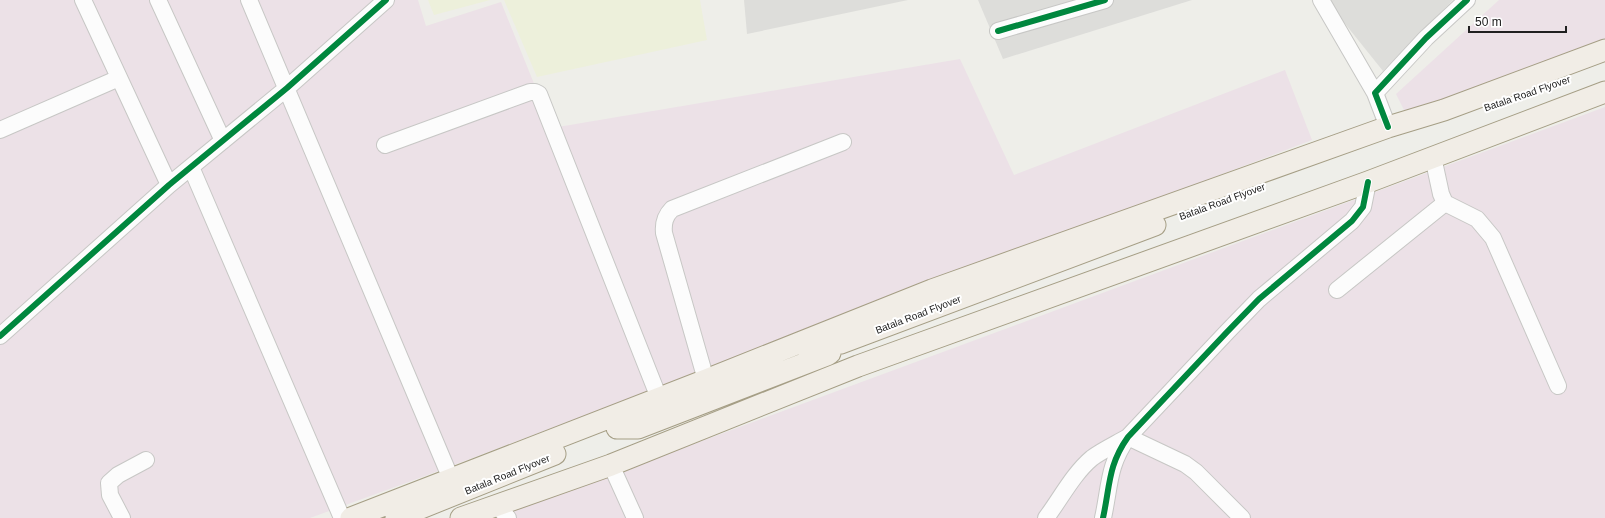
<svg xmlns="http://www.w3.org/2000/svg" width="1605" height="518" font-family="Helvetica,sans-serif">
<style>
.residential{fill:#ddddda}
.industrial{fill:#ece1e7}
.farmland{fill:#edf0db}
.lines{fill:none;stroke-linecap:round;stroke-linejoin:round}
.minor-casing{stroke:#c7c7c5;stroke-width:18}
.major-casing{stroke:#a59e85;stroke-width:23}
.minor{stroke:#fcfcfc;stroke-width:16}
.major{stroke:#f1ede6;stroke-width:21}
.cycleway-casing{stroke:#fff;stroke-width:8}
.cycleway{stroke:#00873e;stroke-width:6}
.labels{text-anchor:middle;stroke-width:4;stroke-linejoin:round;paint-order:stroke}
.street-label{font-size:10px;fill:#202020;stroke:#fff}
</style>
<rect width="100%" height="100%" fill="#eeeee9"/>
<path class="residential" d="M744,0H908L747,34Z
M978,0H1192L1003,59Z
M1326,0H1453L1383,71Z"/>
<path class="industrial" d="M0,0H418L426,26L501,2L552,128L960,59L1014,175L1285,70L1312,140L425,476L310,518H0Z
M1499,0H1605V40L1406,114L1396,94Z
M1605,107V518H494Z"/>
<path class="farmland" d="M428,0H490L434,15Z
M504,0H700L707,40L537,77Z"/>
<g class="lines">
<g class="minor-casing">
<path id="minor" d="M83,0L169,185
M158,0L223,141
M249,0L451,479
M1321,0L1375,93
M998,31L1105,0
M1388,127L1375,93L1426,38L1467,0
M0,130L119,78
M385,145L530,92H535L539,94L659,398
M1433,157L1441,194L1445,203L1477,219L1493,238L1558,386
M191,167L342,518
M1337,290L1445,203
M0,336L169,185L287,88L386,0
M706,380L664,233C663,223 665,216 672,209L843,142
M611,465L635,518
M497,505L508,518
M122,518L110,495L109,483L118,475L146,460
M1046,518C1061,498 1073,474 1092,458C1103,450 1116,444 1128,437L1185,464L1196,472L1242,518
M1103,518C1110,486 1108,465 1128,437L1227,332L1259,299L1352,221L1363,207L1368,182"/>
</g>
<g class="major-casing">
<path id="major" d="M808,350L821,345L841,343L1155,225
M617,428H638L827,355L830,353
M351,518L706,380L932,290L1388,127L1444,110L1605,50
M396,518L555,454
M461,518L611,465L858,366L1368,182L1605,92"/>
</g>
<use href="#minor" class="minor"/>
<use href="#major" class="major"/>
<g class="cycleway-casing">
<path id="cycleway" d="M998,31L1105,0
M1388,127L1375,93L1426,38L1467,0
M0,336L169,185L287,88L386,0
M1103,518C1110,486 1108,465 1128,437L1227,332L1259,299L1352,221L1363,207L1368,182"/>
</g>
<use href="#cycleway" class="cycleway"/>
</g>
<g class="labels">
<g class="street-label">
<text transform="translate(1527 93) rotate(-19)" y="4">Batala Road Flyover</text>
<text transform="translate(1222 201) rotate(-20)" y="4">Batala Road Flyover</text>
<text transform="translate(918 314) rotate(-21)" y="4">Batala Road Flyover</text>
<text transform="translate(507 474) rotate(-22)" y="4">Batala Road Flyover</text>
</g>
</g>
<path d="M1469 26v6h97v-6" fill="none" stroke="#202020" stroke-width="2"/>
<text x="1475" y="26" font-size="12" fill="#202020" stroke="#ffffff" stroke-width="3" paint-order="stroke">50 m</text>
</svg>
